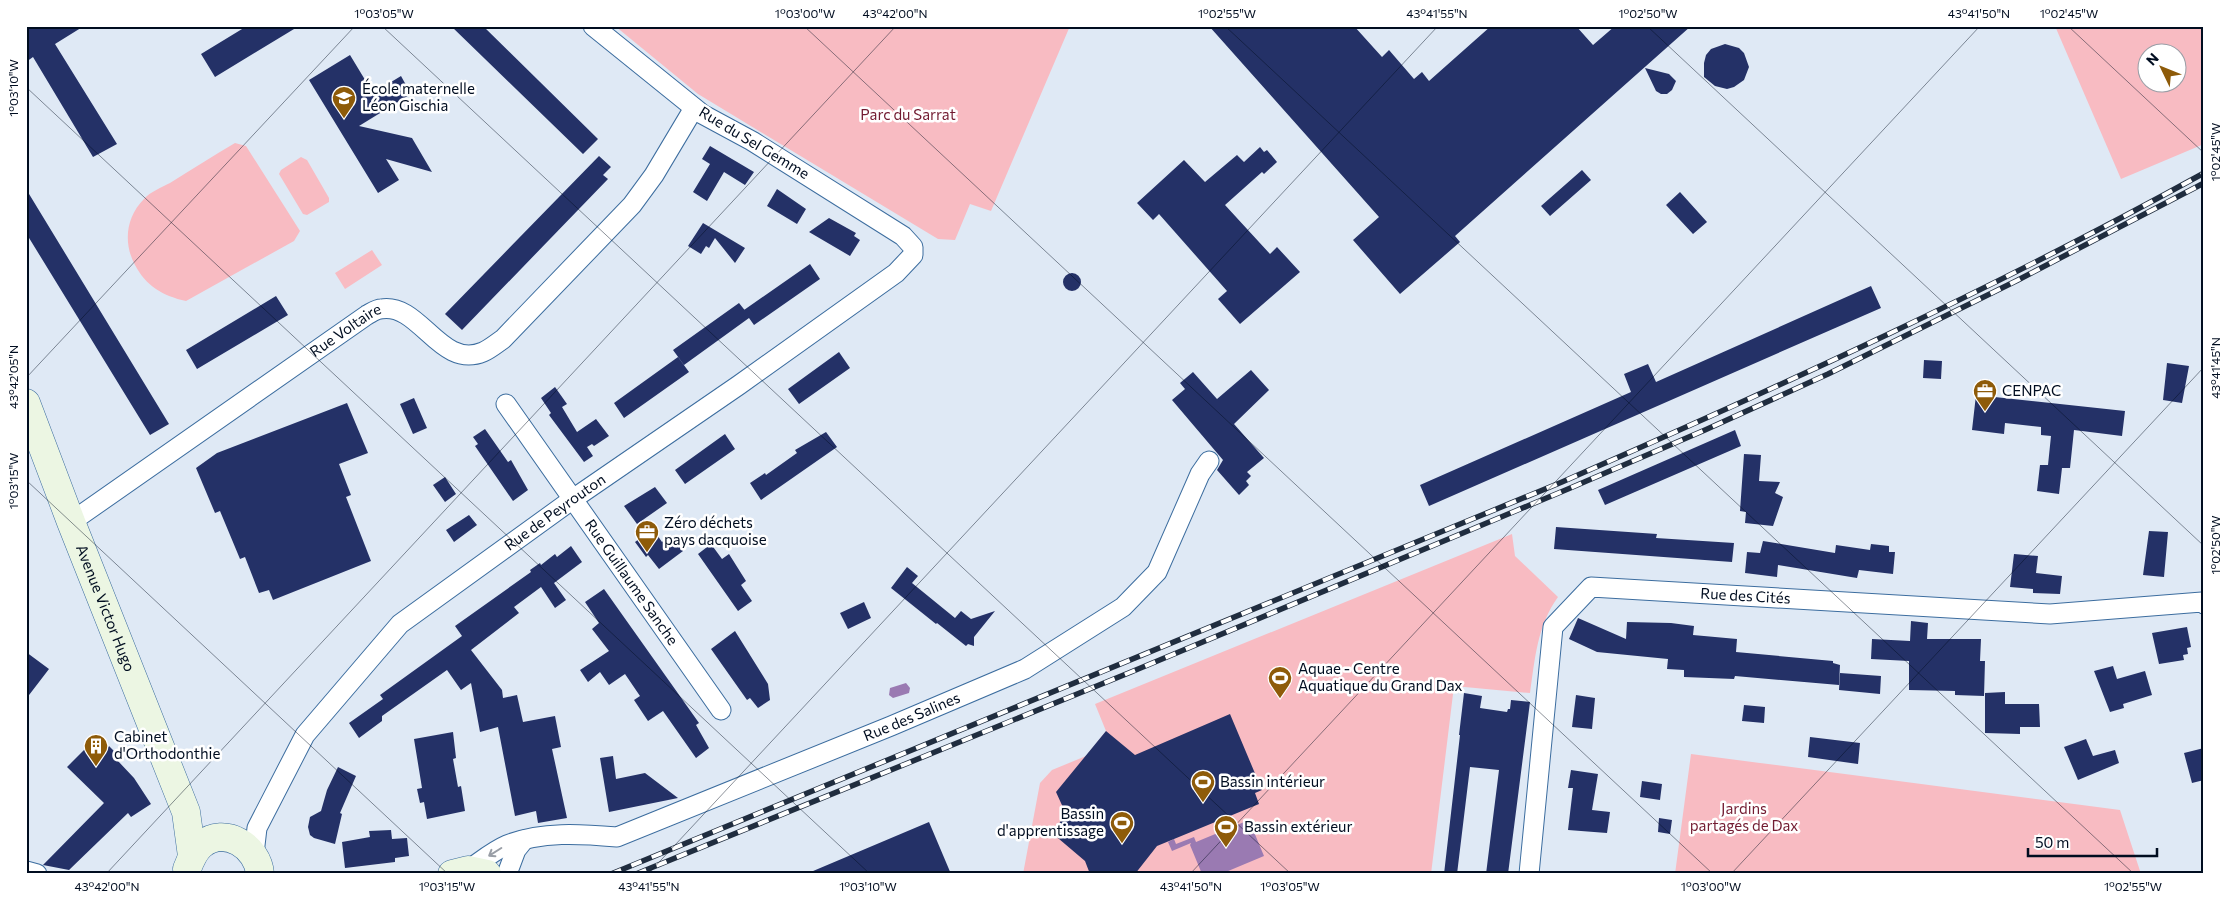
<svg xmlns="http://www.w3.org/2000/svg" width="2230" height="900" font-family="Commissioner,sans-serif">
<style>
.green{fill:#f8bbc2;fill-rule:evenodd}
.water{fill:#9a7ab2}
.building{fill:#243167}
.lines{fill:none;stroke-linecap:round;stroke-linejoin:round}
.minor-casing{stroke:#3c6d9f;stroke-width:21}
.secondary-casing{stroke:#3c6d9f;stroke-width:29}
.minor{stroke:#fff;stroke-width:19}
.secondary{stroke:#ecf6e3;stroke-width:28}
.rail-casing{stroke:#202d3f;stroke-width:5.5}
.rail{stroke:#fff;stroke-width:4;stroke-dasharray:11;stroke-linecap:butt}
.oneway{stroke:#999ea6}
.ticks{fill:none;stroke:#000d20;stroke-width:1;stroke-opacity:0.45}
.labels{text-anchor:middle;stroke-width:5;stroke-linejoin:round;paint-order:stroke}
.poi-label{font-size:15px;fill:#000d20;stroke:#fff;text-anchor:start}
.park-label{font-size:15px;fill:#721b31;stroke:#fff}
.street-label{font-size:15px;fill:#000d20;stroke:#fff}
.neatline{fill:none;stroke:#000d20;stroke-width:2}
.ticks-label{font-size:12px;text-anchor:middle;fill:#000d20}
</style>
<rect width="100%" height="100%" fill="#dfe9f5"/>
<path class="green" d="M615,26H1070L991,211L970,204L955,240L938,239L698,94Z
M2055,26H2204V144L2121,179ZM2148,52H2178V82H2148Z
M235,143L246,146L300,231L294,241L186,301C163,296 146,286 135,265C123,243 126,217 144,199C150,192 162,187 170,183C192,169 213,156 235,143Z
M301,157L307,160L329,198V202L307,215L303,214L279,174L281,170Z
M372,250L382,265L345,289L335,273Z
M1512,534L1515,556L1558,597C1537,626 1535,659 1530,693L1454,686L1431,874H1023L1040,783L1052,770L1086,756L1106,731L1095,704Z
M1691,754L2120,810L2141,874H1675Z"/>
<path class="water" d="M906,683L910,688L909,693L893,698L889,695L890,688Z
M1249,820L1264,856L1221,874H1202L1190,845L1191,843L1172,851L1168,842L1174,839L1176,844L1194,837L1196,842Z"/>
<path class="building" d="M26,26H84L55,44L117,144L93,157L33,57L26,62Z
M247,26H299L215,77L201,54Z
M451,26H483L598,139L583,154Z
M1209,26H1354L1382,57L1389,50L1414,79L1422,72L1429,81L1491,26H1576L1593,45L1615,26H1691L1455,236L1460,242L1400,294L1353,240L1379,217Z
M1725,44L1739,48L1744,53L1749,67L1744,80L1734,87L1727,89L1715,86L1704,77V63L1706,55L1711,49Z
M350,55L373,93L401,76L411,94L359,126L412,138L432,172L386,159L399,180L378,193L309,80Z
M1645,68L1669,74L1676,81L1672,90L1667,94H1661L1656,91Z
M710,146L754,172L745,185L724,172L707,201L693,192L710,164L702,159Z
M1260,147L1264,152L1267,150L1277,162L1264,174L1262,172L1225,205L1270,254L1277,247L1300,272L1240,324L1218,299L1227,291L1159,214L1153,220L1137,203L1184,160L1205,182L1237,155L1244,162Z
M599,156L611,167L603,175L608,179L462,330L445,314Z
M1582,170L1591,180L1550,216L1541,206Z
M26,189L169,424L150,435L26,233Z
M777,189L806,209L797,224L767,206Z
M1680,192L1707,222L1693,234L1666,205Z
M829,218L856,233L854,236L860,240L850,256L809,232Z
M703,223L745,248L735,263L715,238L709,248L706,246L701,254L688,246Z
M810,264L820,279L754,325L749,318L684,365L673,350L739,303L747,313L744,310Z
M1063 282a9 9 0 1 1 18 0a9 9 0 1 1-18 0Z
M1871,286L1881,308L1429,506L1420,485L1631,392L1624,374L1648,364L1656,382Z
M276,296L288,315L197,369L186,350Z
M839,352L850,368L799,404L788,389Z
M678,357L689,372L624,418L614,403Z
M1924,360L1942,361L1941,379L1923,378Z
M2167,363L2189,366L2182,403L2163,400Z
M1251,370L1269,390L1234,424L1264,458L1247,472L1251,476L1246,481L1249,485L1239,495L1217,470L1223,460L1172,400L1185,389L1180,383L1193,372L1217,399Z
M555,387L567,404L562,407L577,432L596,419L609,436L594,446L592,444L587,447L593,456L584,462L549,415L551,413L541,398Z
M1976,395L2125,411L2122,436L2074,430L2070,468H2062L2059,494L2037,491L2040,465H2048L2051,436L2041,435V427L2005,423L2004,434L1972,430Z
M414,398L427,428L413,434L400,404Z
M347,403L368,453L339,464L351,495L346,497L371,561L273,600L269,590L259,593L245,557L240,559L220,511L215,513L196,468L217,453Z
M485,429L508,462L511,460L528,490L513,501L475,446L478,444L473,437Z
M1735,430L1741,446L1605,505L1598,490Z
M826,432L837,447L761,500L750,483L765,473L766,475L797,453L795,450Z
M725,434L735,449L685,484L675,470Z
M1744,454L1761,455L1759,481L1780,482L1775,493L1783,497L1773,526L1745,523L1746,512L1740,511Z
M445,477L456,494L445,502L433,485Z
M655,487L667,503L637,524L624,506Z
M469,515L477,525L454,542L446,530Z
M1556,527L1657,534L1656,538L1734,543L1732,562L1554,549Z
M653,529L662,542L671,535L683,551L659,569L648,555L646,557L635,542Z
M2149,531L2168,532L2164,577L2143,575Z
M1763,541L1835,553L1836,545L1870,550L1871,544L1889,546V552H1895L1893,574L1859,570L1857,578L1778,565L1777,577L1745,573L1747,552L1760,553Z
M711,544L722,559L729,554L746,581L741,585L752,601L738,611L698,554Z
M571,546L582,562L554,583L566,600L555,608L541,587L514,607L519,613L471,650L502,690L503,698L517,695L523,722L555,716L561,747L552,749L567,818L538,823L536,811L515,816L498,727L480,732L471,683L461,690L447,670L382,716V721L359,738L349,723L383,699L380,695L462,636L455,626L531,572L530,570L540,563L541,565L555,554L557,557Z
M2014,554L2038,556L2036,573L2062,576L2060,594L2033,593V589L2010,587Z
M907,567L918,576L912,583L955,618L961,611L971,619L995,611L974,637V646L968,644L966,646L937,623L936,624L891,588Z
M604,589L699,723L696,725L709,748L696,758L663,711L648,721L634,700L640,696L625,674L609,685L600,672L588,682L580,670L609,651L592,629L599,623L585,602Z
M864,602L871,618L848,629L840,613Z
M1578,618L1626,639L1627,622L1671,623L1694,626L1693,635L1737,639L1736,652L1833,661V663L1840,665L1839,685L1735,676L1734,679L1684,677V670L1667,669L1668,659L1597,652L1569,639Z
M1911,621L1928,623L1927,639H1981L1980,661H1985L1984,696L1955,695V691L1909,690V661L1871,659L1872,639L1910,641Z
M2187,627L2191,647L2187,648L2188,654L2183,655L2184,660L2159,664L2152,633Z
M735,631L768,684L770,700L758,708L750,698L747,700L711,649Z
M26,652L49,669L26,699Z
M2113,666L2117,679L2145,671L2152,695L2123,704L2124,708L2110,712L2094,671Z
M1840,673L1881,676L1880,694L1839,690Z
M2005,692V704H2039L2040,727H2020V734L1985,733V693Z
M1464,693L1482,696L1480,708L1507,712L1508,709H1510L1511,700L1530,702L1508,874H1486L1499,770L1470,767L1457,874H1444L1460,735H1459Z
M1576,695L1595,698L1592,729L1572,727Z
M1744,705L1765,707L1764,723L1742,721Z
M1230,714L1262,790L1255,793L1259,804L1157,846L1135,874H1090L1085,861L1052,833L1066,814L1056,792L1106,731L1135,755Z
M453,732L456,758L453,759L458,787L461,786L465,811L427,819L424,802L420,803L417,789L422,788L414,739Z
M1810,737L1860,743L1858,764L1808,757Z
M95,739L106,750L109,746L121,758L118,761L134,778L151,804L131,817L128,813L69,870L43,865L104,803L67,767Z
M2086,739L2093,756L2115,750L2119,763L2078,780L2064,747Z
M2204,748V780L2192,783L2184,753Z
M613,756L616,779L645,773L678,798L609,812L600,758Z
M338,767L356,776L340,813L342,814L335,844L314,838L310,835L308,827L310,817L321,811L327,790Z
M1571,770L1598,774L1592,810L1610,812L1607,833L1568,830L1573,788H1568Z
M1642,781L1662,784L1660,800L1640,797Z
M1659,818L1672,820L1670,834L1658,832Z
M929,822L951,874H806Z
M391,830L392,839L407,838L409,856L395,858V862L345,868L342,842L370,837L369,831Z"/>
<g class="lines">
<g class="minor-casing">
<g id="minor">
<path id="s1" d="M506,404L721,710"/>
<path id="s2" d="M71,522L367,315C371,313 376,309 381,309C420,302 440,370 483,352C490,349 497,343 503,339L632,205L654,175L694,108"/>
<path id="s3" d="M254,854L257,828L305,735L400,624L573,499L739,385L896,273L913,255V247L903,236L752,141L702,114L593,26"/>
<path id="s4" d="M468,870C480,862 493,851 507,845C541,831 582,834 617,837L891,726L1025,669L1123,607L1157,572L1200,474L1209,461"/>
<path d="M26,871L37,874"/>
<path d="M507,874L516,850L524,840"/>
<path id="s5" d="M1529,874L1553,627L1591,587L2050,614L2202,602L2204,604"/>
</g>
</g>
<g class="secondary-casing">
<g id="secondary">
<path id="s6" d="M26,403L71,522L186,812L192,856"/>
<path d="M187,869C190,861 194,851 201,845C225,825 258,847 260,874"/>
<path d="M452,874L468,870L487,874"/>
</g>
</g>
<use href="#minor" class="minor"/>
<use href="#secondary" class="secondary"/>
<g class="rail-casing">
<path id="rail" d="M611,874L1562,482C1779,387 1996,288 2204,173
M636,874L1131,672L1568,489L1705,430L1828,374L2018,280L2204,183"/>
</g>
<use href="#rail" class="rail"/>
</g>
<defs><path id="oneway-shaft" d="M-6 0H5M1.5-3L5.5 0L1.5 3" fill="none" stroke-width="1.6" stroke-linecap="round" stroke-linejoin="round" transform="scale(1.25)"/></defs>
<use class="oneway" href="#oneway-shaft" transform="translate(495 852) rotate(148)"/>
<path class="ticks" d="M382,26L1291,874M804,26L1713,874M1225,26L2134,874M1647,26L2204,546M2068,26L2204,153M26,87L870,874M26,378L355,26M26,480L448,874M26,873L27,874M106,874L896,26M648,874L1438,26M1190,874L1980,26M1731,874L2204,367"/>
<defs>
<g id="school-pin" transform="scale(1.25)"><path d="M0 17L-7.5 6A9.5 9.5 0 1 1 7.5 6Z" fill="#8e5b09" stroke="#fff"/><path d="M0-5L7-2L0 1L-7-2ZM-4 1L0 2.5L4 1V4Q0 6-4 4Z" fill="#fff"/></g>
<g id="office-pin" transform="scale(1.25)"><path d="M0 17L-7.5 6A9.5 9.5 0 1 1 7.5 6Z" fill="#8e5b09" stroke="#fff"/><path d="M-6-3h4V-5.5h4V-3h4V5H-6ZM-1-4.5V-3h2v-1.5ZM-6 0V1H6V0Z" fill="#fff"/></g>
<g id="stadium-pin" transform="scale(1.25)"><path d="M0 17L-7.5 6A9.5 9.5 0 1 1 7.5 6Z" fill="#8e5b09" stroke="#fff"/><path d="M0-5a6.5 5 0 1 0 0 10a6.5 5 0 1 0 0-10ZM-3.5-1.8h7v3.6h-7Z" fill="#fff"/></g>
<g id="building-pin" transform="scale(1.25)"><path d="M0 17L-7.5 6A9.5 9.5 0 1 1 7.5 6Z" fill="#8e5b09" stroke="#fff"/><path d="M-4-6H4V6H1V3H-1V6H-4ZM-2.5-4.3h1.7v1.8h-1.7ZM.8-4.3h1.7v1.8H.8ZM-2.5-1h1.7V.8h-1.7ZM.8-1h1.7V.8H.8Z" fill="#fff"/></g>
</defs>
<g fill-rule="evenodd">
<use href="#school-pin" x="344" y="98"/>
<use href="#office-pin" x="1985" y="391"/>
<use href="#office-pin" x="647" y="532"/>
<use href="#stadium-pin" x="1280" y="678"/>
<use href="#building-pin" x="96" y="746"/>
<use href="#stadium-pin" x="1203" y="782"/>
<use href="#stadium-pin" x="1122" y="823"/>
<use href="#stadium-pin" x="1226" y="827"/>
</g>
<g class="labels">
<g class="poi-label">
<text x="362" y="94">École maternelle<tspan x="362" dy="17">Léon Gischia</tspan></text>
<text x="2002" y="396">CENPAC</text>
<text x="664" y="528">Zéro déchets<tspan x="664" dy="17">pays dacquoise</tspan></text>
<text x="1298" y="674">Aquae - Centre<tspan x="1298" dy="17">Aquatique du Grand Dax</tspan></text>
<text x="114" y="742">Cabinet<tspan x="114" dy="17">d'Orthodonthie</tspan></text>
<text x="1220" y="787">Bassin intérieur</text>
<text x="1104" y="819" text-anchor="end">Bassin<tspan x="1104" dy="17">d'apprentissage</tspan></text>
<text x="1244" y="832">Bassin extérieur</text>
</g>
<g class="park-label">
<text x="908" y="120">Parc du Sarrat</text>
<text x="1744" y="814">Jardins<tspan x="1744" dy="17">partagés de Dax</tspan></text>
</g>
<g class="street-label">
<text transform="translate(754 143) rotate(31)" y="5">Rue du Sel Gemme</text>
<text dy="5" stroke="none"><textPath href="#s2" startOffset="335">Rue Voltaire</textPath></text>
<text dy="5" stroke="none"><textPath href="#s3" startOffset="468">Rue de Peyrouton</textPath></text>
<text dy="5" stroke="none"><textPath href="#s1" startOffset="218">Rue Guillaume Sanche</textPath></text>
<text dy="5" stroke="none"><textPath href="#s5" startOffset="458">Rue des Cités</textPath></text>
<text dy="5" stroke="none"><textPath href="#s6" startOffset="220">Avenue Victor Hugo</textPath></text>
<text dy="5" stroke="none"><textPath href="#s4" startOffset="476">Rue des Salines</textPath></text>
</g>
</g>
<rect width="2230" height="900" fill="none" stroke="#ffffff" stroke-width="55"/>
<g transform="translate(2162 68) rotate(313)"><circle r="24" fill="#ffffff" stroke="#999ea6"/>
<path d="M0-4L9 19L0 12L-9 19Z" fill="#8e5b09"/>
<text y="-8" font-size="14" font-weight="bold" text-anchor="middle" fill="#000d20">N</text>
</g>
<path d="M2028 848v8h129v-8" fill="none" stroke="#000d20" stroke-width="2.5"/>
<text x="2035" y="848" font-size="15" fill="#000d20" stroke="#ffffff" stroke-width="4" paint-order="stroke">50 m</text>
<rect x="28" y="28" width="2174" height="844" class="neatline"/>
<g class="ticks-label">
<text x="384" y="18">1°03'05"W</text>
<text x="805" y="18">1°03'00"W</text>
<text x="895" y="18">43°42'00"N</text>
<text x="1227" y="18">1°02'55"W</text>
<text x="1437" y="18">43°41'55"N</text>
<text x="1648" y="18">1°02'50"W</text>
<text x="1979" y="18">43°41'50"N</text>
<text x="2069" y="18">1°02'45"W</text>
<text transform="translate(14 88) rotate(-90)" y="4">1°03'10"W</text>
<text transform="translate(2216 152) rotate(-90)" y="4">1°02'45"W</text>
<text transform="translate(2216 368) rotate(-90)" y="4">43°41'45"N</text>
<text transform="translate(14 377) rotate(-90)" y="4">43°42'05"N</text>
<text transform="translate(14 481) rotate(-90)" y="4">1°03'15"W</text>
<text transform="translate(2216 545) rotate(-90)" y="4">1°02'50"W</text>
<text x="107" y="891">43°42'00"N</text>
<text x="447" y="891">1°03'15"W</text>
<text x="649" y="891">43°41'55"N</text>
<text x="868" y="891">1°03'10"W</text>
<text x="1191" y="891">43°41'50"N</text>
<text x="1290" y="891">1°03'05"W</text>
<text x="1711" y="891">1°03'00"W</text>
<text x="2133" y="891">1°02'55"W</text>
</g>
</svg>
